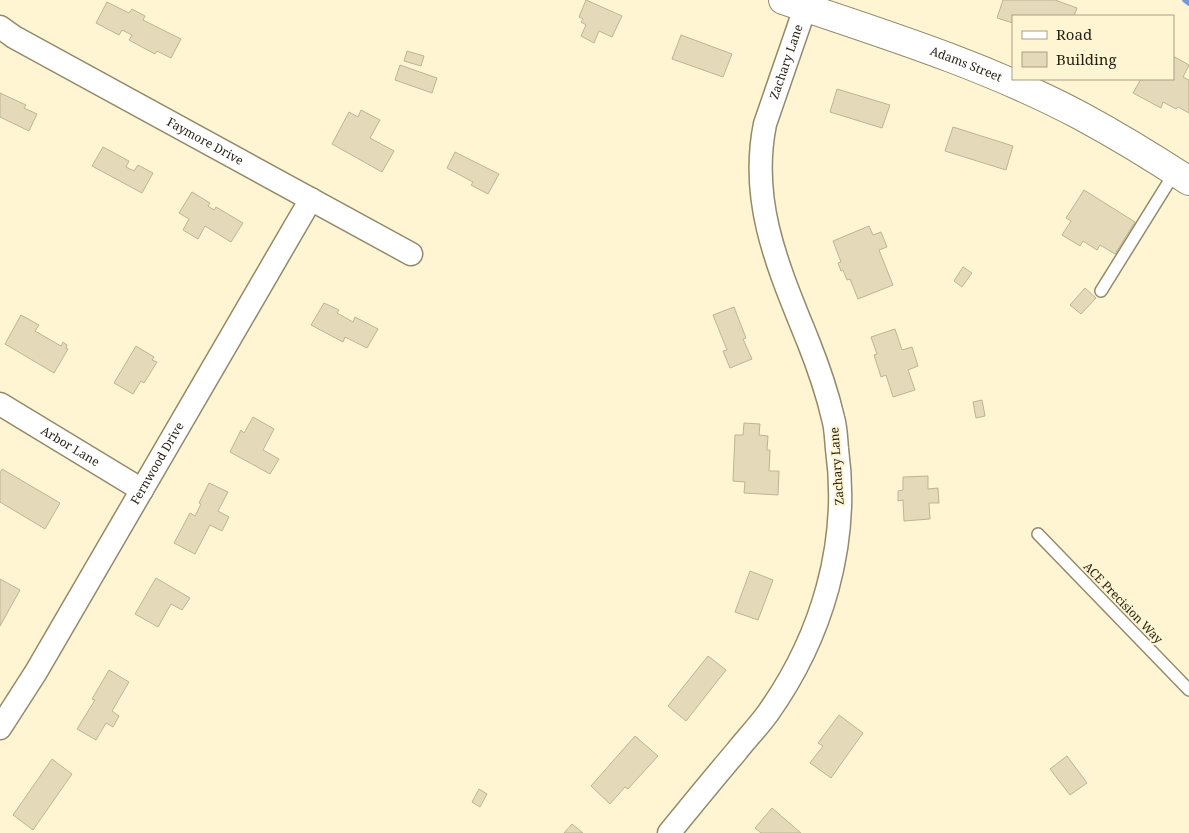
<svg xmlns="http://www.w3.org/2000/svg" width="1189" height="833" font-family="'Noto Serif',serif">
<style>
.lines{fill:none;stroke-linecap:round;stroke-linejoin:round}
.stream{stroke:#7399db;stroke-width:5.5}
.building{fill:#e4daba;stroke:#bdb494}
.service-casing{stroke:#938a6b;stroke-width:14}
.minor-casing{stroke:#938a6b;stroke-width:25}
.tertiary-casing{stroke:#938a6b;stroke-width:30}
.service{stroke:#fff;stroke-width:11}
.minor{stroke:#fff;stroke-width:22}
.tertiary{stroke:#fff;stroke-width:28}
.labels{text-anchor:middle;stroke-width:4;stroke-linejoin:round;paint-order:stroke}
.street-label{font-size:12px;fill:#231f13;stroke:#fff5d3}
</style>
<rect width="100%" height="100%" fill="#fff5d3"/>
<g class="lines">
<path class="stream" d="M1185,0L1189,3"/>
</g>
<path class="building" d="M586,0L622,16L612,37L599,31L594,43L581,36L586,25L581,22L583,19L579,17Z
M1003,0H1055L1077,8L1074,16H1013V23L997,18Z
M107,2L129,13L132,9L145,16L143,20L181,39L171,58L157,51L155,54L129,40L132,35L122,30L119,35L96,23Z
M681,35L732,54L723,77L672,59Z
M407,51L424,56L421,66L404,61Z
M1173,56L1189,65L1183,77L1189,80V113L1178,107L1176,109L1163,102L1161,108L1133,93L1141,79H1173Z
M400,65L437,78L432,93L395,80Z
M837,89L890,105L882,128L830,112Z
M0,93L26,105L24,108L37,114L29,131L0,117Z
M361,110L380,120L370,138L394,151L382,172L332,144L349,112L358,117Z
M953,127L1013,146L1006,170L945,151Z
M103,147L129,161L126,167L134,171L138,165L153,173L142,193L92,166Z
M455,152L499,174L488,194L471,185L473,182L447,168Z
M1084,190L1135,222L1115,254L1100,245L1097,250L1083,241L1080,246L1062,235L1071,221L1066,218Z
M192,192L210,203L208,206L214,210L216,207L243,223L231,242L205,226L198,239L183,230L189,219L179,213Z
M869,226L873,235L881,232L887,247L879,250L893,285L858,299L850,279L847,280L843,270L841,271L838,263L841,262L833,241Z
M963,267L972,273L962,287L954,281Z
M1085,288L1096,298L1081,314L1070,305Z
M324,303L339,310L337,313L353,322L355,317L378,329L367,348L345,337L343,342L311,325Z
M734,307L746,338L743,339L752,359L730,368L723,351L727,350L713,315Z
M21,315L39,325L35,331L61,346L63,342L67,345L66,348L68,349L54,373L5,344Z
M895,329L902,350L912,347L918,366L908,370L915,390L893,397L886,375L881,377L874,355L877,354L871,337Z
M136,346L154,357L152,360L157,362L144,383L141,381L133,394L114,383Z
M982,400L985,416L976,418L973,402Z
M253,417L274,429L263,450L279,459L270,474L230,452L241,430L244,433Z
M744,423L760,424L759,435L768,436L767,450H770L769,471H779L778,495L744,493L745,482L733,481L735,435H743Z
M2,469L60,503L45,529L0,502V473Z
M928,476V489L938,488L939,503H929L930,519L904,521L903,500L898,501V491L903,490V477Z
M209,483L228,492L218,511L229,517L222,531L210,525L195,554L174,543L190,513L195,516L201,504L199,503Z
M750,571L773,580L758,620L735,612Z
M156,578L190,598L182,610L171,604L158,627L135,614Z
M0,579L20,590L0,626Z
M708,656L726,670L686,721L668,706Z
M109,670L129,682L112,711L119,716L113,727L106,723L96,740L77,729L95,700L92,699Z
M839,715L863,733L831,778L810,763L823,746L818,743Z
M635,736L658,756L628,789L625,787L610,804L591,786Z
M1067,756L1087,783L1070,795L1050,769Z
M52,759L72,774L33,830L13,815Z
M479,789L487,794L480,807L472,802Z
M772,808L801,833H761L755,828Z
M572,824L583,833H564Z"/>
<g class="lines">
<g class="service-casing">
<path id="service" d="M1101,291L1175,172
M1038,534L1189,690"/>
</g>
<g class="minor-casing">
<g id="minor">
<path id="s1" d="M0,27L14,37L411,254"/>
<path id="s2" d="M0,404L142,490"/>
<path id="s3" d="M0,728L36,672L311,199"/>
<path id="s4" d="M669,833C691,806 713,779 736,752C746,739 758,727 768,713C822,637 850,543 837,449C836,439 836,428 833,418C827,392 818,366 808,341C779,269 749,203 765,124L805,8"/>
</g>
</g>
<g class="tertiary-casing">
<g id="tertiary">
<path id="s5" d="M783,0C884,34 987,66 1081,116C1118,136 1154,158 1189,181"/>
</g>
</g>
<use href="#service" class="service"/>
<use href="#minor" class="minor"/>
<use href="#tertiary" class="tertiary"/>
</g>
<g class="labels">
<g class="street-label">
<text dy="4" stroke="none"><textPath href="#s4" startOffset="838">Zachary Lane</textPath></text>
<text dy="4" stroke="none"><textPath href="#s5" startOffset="194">Adams Street</textPath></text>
<text dy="4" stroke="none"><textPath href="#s1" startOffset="235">Faymore Drive</textPath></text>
<text dy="4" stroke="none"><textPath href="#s2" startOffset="82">Arbor Lane</textPath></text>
<text dy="4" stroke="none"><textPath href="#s3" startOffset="308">Fernwood Drive</textPath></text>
<text transform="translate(837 466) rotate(-94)" y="4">Zachary Lane</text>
<text transform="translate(1123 603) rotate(46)" y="4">ACE Precision Way</text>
</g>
</g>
<rect x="1012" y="15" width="162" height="65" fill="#fff5d3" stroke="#a79f86"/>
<rect x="1022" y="31" width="25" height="8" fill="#ffffff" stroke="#a79f86"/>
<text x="1056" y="40" font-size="15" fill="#231f13">Road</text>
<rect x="1022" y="52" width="25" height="15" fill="#e4daba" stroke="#a79f86"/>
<text x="1056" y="65" font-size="15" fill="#231f13">Building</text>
</svg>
